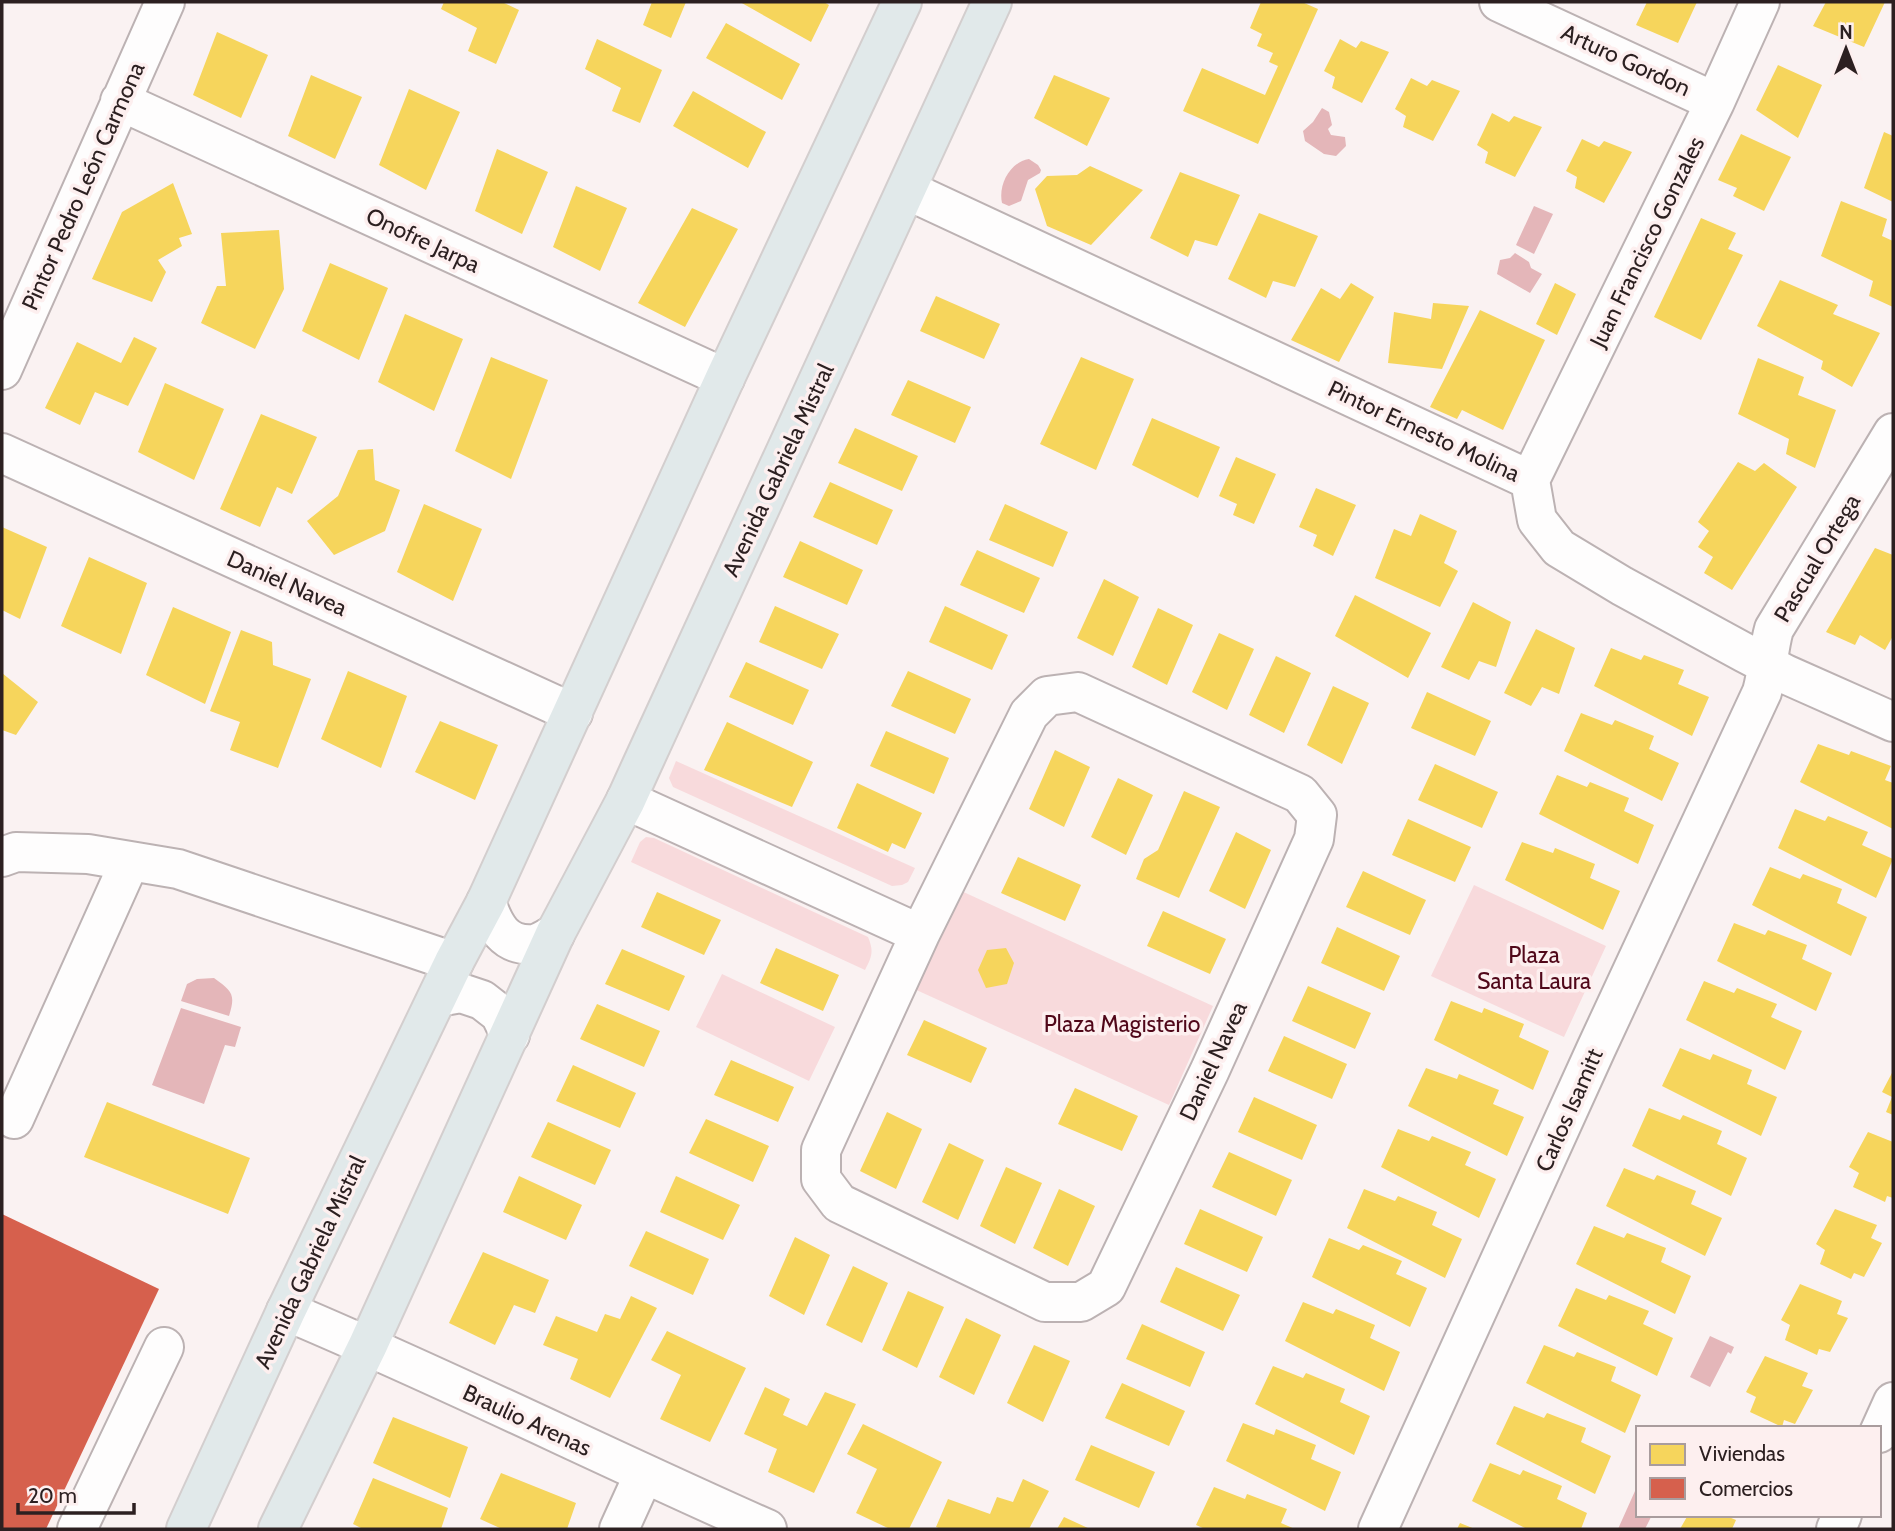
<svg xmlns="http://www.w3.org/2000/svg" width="1895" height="1531" font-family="Cabin,sans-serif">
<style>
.green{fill:#f8dadc}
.water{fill:#e4b6b9}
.homes{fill:#f6d55c}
.shops{fill:#d6604d}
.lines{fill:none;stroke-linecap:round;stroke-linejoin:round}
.minor-casing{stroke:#bcb2b3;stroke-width:42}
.major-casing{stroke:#d3cece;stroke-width:42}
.minor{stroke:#fefdfd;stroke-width:38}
.major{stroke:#e1e9ea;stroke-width:38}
.labels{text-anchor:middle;stroke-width:7;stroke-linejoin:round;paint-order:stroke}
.street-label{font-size:23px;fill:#2c2021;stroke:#fdefef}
.park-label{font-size:23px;fill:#500719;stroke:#fdefef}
</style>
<rect width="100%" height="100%" fill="#faf2f2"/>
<path class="green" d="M676,761L915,868L908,882L902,885L892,886L673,787L669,778Z
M646,837L654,838L868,937C874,951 872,957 865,970L631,862L640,842Z
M1474,885L1606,946L1564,1037L1431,976Z
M957,889L1213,1006L1169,1105L912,988Z
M722,974L835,1027L809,1081L696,1027Z"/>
<path class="water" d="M1322,108L1329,112L1332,125L1328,129L1331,135L1345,137L1346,146L1336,156L1324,154L1305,141L1303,131L1313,122Z
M1029,159L1038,165L1041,170L1040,173L1028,180L1021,201L1009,206L1002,203C998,185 1010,162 1029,159Z
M1534,206L1553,214L1534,254L1516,245Z
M1515,253L1529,262L1531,268L1542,274L1530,293L1497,274L1500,260L1510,258Z
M214,978C232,991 236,994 229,1016L181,1001L187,984L197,979Z
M181,1008L241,1027L235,1047L225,1045L204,1104L152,1085Z
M1710,1336L1734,1347L1731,1354L1728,1352L1710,1387L1690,1377Z
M1635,1491L1638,1492V1515H1652L1645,1529H1618Z"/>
<path class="homes" d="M444,2H502L519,10L496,64L468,51L477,28L441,9Z
M652,2H686L671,38L643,25Z
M740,2H824L829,5L811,42Z
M1261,2H1302L1318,9L1258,144L1183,111L1202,68L1265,95L1278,66L1269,62L1273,53L1257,46L1262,34L1250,28Z
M1647,2H1697L1678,43L1636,25Z
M1826,2H1885L1864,47L1813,26Z
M726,23L800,64L782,100L706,58Z
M217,32L268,55L241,118L193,95Z
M597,39L662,70L640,123L612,111L621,88L585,69Z
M1340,39L1356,48L1361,41L1389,52L1362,103L1332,88L1335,77L1324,71Z
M1778,65L1822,85L1798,138L1756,110Z
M311,75L362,97L335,159L288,136Z
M1054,75L1110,98L1087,146L1034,118Z
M1411,78L1427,86L1432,80L1460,91L1433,141L1403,127L1406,116L1395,109Z
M409,89L460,112L426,190L379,165Z
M693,91L766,132L748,168L673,126Z
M1492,113L1509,122L1514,116L1542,127L1515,177L1485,163L1488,152L1477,145Z
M1884,132L1893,136V202L1864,188Z
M1741,134L1791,157L1764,211L1733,196L1737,188L1718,180Z
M1582,139L1599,147L1604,141L1632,152L1604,203L1575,188L1577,177L1566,171Z
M497,149L548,172L522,234L475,211Z
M1090,166L1143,190L1091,245L1047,226L1035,189L1047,176L1077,175Z
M1180,172L1240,195L1217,246L1195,240L1188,257L1150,238Z
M173,183L192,234L179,238L182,246L158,260L166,272L152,302L92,279L122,212Z
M576,186L627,208L600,271L553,247Z
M1841,201L1887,219L1882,236L1893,241V307L1869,296L1873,281L1821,256Z
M692,208L738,229L685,327L638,303Z
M1259,213L1318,236L1295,287L1273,281L1266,298L1228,279Z
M1701,218L1736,233L1728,249L1743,255L1701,340L1654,317Z
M279,230L284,289L255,349L201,323L217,286H226L221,233Z
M330,263L388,288L359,360L302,331Z
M1780,280L1838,305L1833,314L1880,333L1852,387L1821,369L1823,361L1757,326Z
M1351,283L1374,297L1339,362L1291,340L1321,288L1340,299Z
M1555,283L1576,294L1557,335L1536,324Z
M936,296L1000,324L984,359L920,331Z
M1433,303L1469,306L1442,369L1388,363L1394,312L1431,319Z
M1480,310L1545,340L1503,430L1462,410L1457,419L1430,407Z
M405,314L463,339L434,411L378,382Z
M134,337L157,348L128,406L95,392L80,425L45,408L77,342L121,363Z
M491,357L548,380L511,479L455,451Z
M1081,357L1134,379L1096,470L1040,444Z
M1758,358L1804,377L1798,395L1836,410L1815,468L1786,454L1789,439L1738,414Z
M908,380L971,407L955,443L891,415Z
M165,383L224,409L194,480L138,452Z
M261,414L317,437L292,494L277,487L260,527L220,509Z
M1152,418L1220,447L1198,498L1132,465Z
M855,428L918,456L902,491L838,463Z
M373,449L375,480L400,490L385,531L334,555L307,521L338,496L358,450Z
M1236,457L1276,474L1254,524L1233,515L1237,504L1219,496Z
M1738,462L1755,471L1764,463L1797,487L1732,590L1704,573L1713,557L1698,547L1709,531L1698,522Z
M830,482L893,510L877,545L813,517Z
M1316,488L1356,505L1333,556L1313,546L1317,535L1299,527Z
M424,504L482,529L453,601L397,572Z
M1005,504L1068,532L1053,567L989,540Z
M1420,514L1457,531L1444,563L1458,571L1440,607L1375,578L1394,529L1411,536Z
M2,527L47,547L20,619L2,610Z
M800,541L863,570L847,605L783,577Z
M1875,548L1893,555V636L1885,650L1860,635L1855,645L1826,632Z
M977,550L1040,578L1024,613L960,585Z
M89,557L147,583L121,654L61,626Z
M1104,579L1139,597L1113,656L1077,638Z
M1355,595L1431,633L1408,678L1335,636Z
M1473,602L1511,622L1496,667L1479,661L1469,680L1441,667Z
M775,606L839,634L822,669L759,642Z
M945,606L1008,635L992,670L929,642Z
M173,607L231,632L205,704L146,675Z
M1158,608L1193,625L1167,685L1132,667Z
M1536,629L1575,648L1559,694L1542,687L1531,706L1504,693Z
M241,630L272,642L273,665L311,679L278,768L230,750L240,722L210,711Z
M1219,633L1254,649L1227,710L1192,692Z
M1611,648L1641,660L1644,655L1684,670L1678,684L1709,697L1692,736L1594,686Z
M1276,656L1311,673L1284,733L1249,715Z
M746,662L809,690L793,725L729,697Z
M348,671L407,696L381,768L321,739Z
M908,671L971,699L955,734L891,706Z
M2,673L38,702L16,735L2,730Z
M1333,686L1369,703L1342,764L1307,745Z
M1427,692L1491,721L1475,756L1411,728Z
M1581,713L1612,725L1615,720L1654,736L1649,749L1679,763L1662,801L1564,751Z
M440,721L498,745L475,800L415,772Z
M727,722L813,762L792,807L704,770Z
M886,731L949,758L934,794L870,766Z
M1818,744L1849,755L1851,751L1891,766L1885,780L1893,783V829L1800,782Z
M1055,750L1090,767L1064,827L1029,809Z
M1435,764L1498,792L1482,828L1418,800Z
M1557,775L1587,787L1590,782L1629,798L1624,811L1654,825L1638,864L1539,814Z
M1118,778L1153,795L1126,855L1091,837Z
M857,783L922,813L905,849L892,843L888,852L837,828Z
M1184,791L1220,807L1179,898L1136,879L1144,859L1158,850Z
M1795,809L1825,821L1828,816L1868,832L1862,845L1893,859L1876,898L1778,848Z
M1408,819L1471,847L1455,882L1392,855Z
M1236,832L1271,850L1245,909L1209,891Z
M1522,842L1553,853L1555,848L1595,864L1590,878L1620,891L1603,930L1505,880Z
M1018,857L1081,885L1065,921L1001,893Z
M1770,867L1800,879L1803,874L1842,889L1837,903L1867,917L1851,956L1752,905Z
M1363,871L1426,900L1410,935L1346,907Z
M657,892L721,920L704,955L641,927Z
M1163,911L1226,939L1210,974L1147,946Z
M1734,923L1765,935L1768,930L1807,945L1802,959L1832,973L1816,1011L1717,961Z
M1337,927L1400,956L1384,991L1321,963Z
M776,948L839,975L823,1011L760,983Z
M1006,948L1014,963L1007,984L986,988L978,970L987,950Z
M622,949L685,976L669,1011L605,984Z
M1704,981L1734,993L1737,988L1777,1004L1771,1017L1802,1031L1785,1070L1686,1020Z
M1308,986L1371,1013L1355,1049L1292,1021Z
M1451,1001L1482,1013L1484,1008L1524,1024L1519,1037L1549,1051L1533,1090L1434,1040Z
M597,1004L660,1031L644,1067L580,1039Z
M924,1020L987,1048L971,1083L907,1055Z
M1284,1036L1347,1064L1332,1099L1268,1071Z
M1680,1048L1710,1060L1713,1054L1752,1070L1747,1084L1777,1097L1761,1136L1662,1086Z
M731,1060L794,1087L778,1122L714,1095Z
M573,1065L636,1093L620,1128L556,1101Z
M1426,1068L1457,1079L1459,1074L1499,1090L1493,1104L1524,1117L1507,1156L1408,1106Z
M1893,1071V1115L1886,1112L1892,1097L1882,1092Z
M1075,1088L1138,1116L1122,1151L1058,1124Z
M1254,1097L1317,1125L1302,1160L1238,1132Z
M107,1102L250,1158L228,1214L84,1157Z
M1649,1108L1680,1120L1683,1115L1722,1131L1717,1144L1747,1158L1731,1196L1632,1146Z
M887,1112L922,1129L896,1189L860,1171Z
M706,1119L769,1146L753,1182L689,1153Z
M548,1122L611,1150L595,1185L531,1157Z
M1398,1129L1429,1141L1432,1136L1471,1152L1465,1165L1496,1179L1479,1218L1381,1167Z
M1868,1132L1893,1142V1198L1887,1196L1885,1202L1853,1187L1859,1173L1849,1167Z
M949,1143L984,1160L958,1220L922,1202Z
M1229,1152L1292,1180L1276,1216L1212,1187Z
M1006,1167L1042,1183L1015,1244L980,1226Z
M1624,1168L1654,1180L1657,1175L1696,1191L1691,1204L1722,1218L1705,1256L1606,1206Z
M519,1176L582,1205L566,1240L503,1212Z
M676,1176L740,1205L723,1240L660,1212Z
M1059,1189L1095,1206L1068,1266L1033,1248Z
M1364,1189L1395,1201L1398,1196L1437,1212L1432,1225L1462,1239L1445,1278L1347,1228Z
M1200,1209L1263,1237L1247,1272L1184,1244Z
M1835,1209L1877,1225L1871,1238L1882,1243L1864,1277L1854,1273L1851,1279L1820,1264L1825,1250L1816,1244Z
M1594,1226L1624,1238L1627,1233L1666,1248L1661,1262L1691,1276L1675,1314L1576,1264Z
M646,1231L709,1259L693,1295L629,1266Z
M795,1237L830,1255L804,1315L769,1296Z
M1329,1238L1359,1250L1363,1245L1402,1261L1396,1274L1427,1288L1410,1327L1312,1277Z
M483,1252L549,1280L535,1313L514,1305L495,1345L449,1323Z
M853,1266L888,1283L862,1343L826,1325Z
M1176,1267L1240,1295L1223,1331L1160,1302Z
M1800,1284L1842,1301L1837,1314L1848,1318L1830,1352L1819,1349L1817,1355L1785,1340L1790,1325L1781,1320Z
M1576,1288L1606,1300L1609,1295L1649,1311L1643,1324L1673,1338L1657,1376L1558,1326Z
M908,1291L944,1307L917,1368L882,1350Z
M631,1296L657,1308L610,1398L570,1379L578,1359L543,1345L556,1316L597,1332L605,1314L620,1319Z
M1303,1302L1333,1314L1336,1309L1375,1325L1370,1338L1400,1352L1384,1391L1285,1341Z
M966,1318L1001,1335L974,1395L939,1377Z
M1142,1324L1205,1352L1190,1387L1126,1359Z
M667,1331L746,1368L710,1442L660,1419L681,1375L651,1360Z
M1034,1345L1070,1361L1043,1422L1007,1403Z
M1544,1345L1574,1357L1577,1352L1616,1367L1611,1381L1641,1395L1625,1433L1526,1383Z
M1765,1356L1808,1373L1802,1386L1813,1390L1795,1424L1784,1420L1782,1427L1750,1412L1756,1397L1746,1392Z
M1273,1366L1303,1378L1306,1373L1345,1389L1340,1402L1370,1416L1354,1455L1255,1404Z
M1122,1383L1185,1411L1169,1446L1105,1418Z
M765,1387L790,1399L783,1415L807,1426L825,1392L856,1404L814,1493L768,1472L777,1449L744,1434Z
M1514,1406L1544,1418L1547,1413L1586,1428L1581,1442L1611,1456L1595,1494L1496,1444Z
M393,1417L468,1447L450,1498L373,1463Z
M1243,1423L1274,1435L1276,1429L1316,1445L1311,1459L1341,1472L1325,1511L1226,1461Z
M863,1424L942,1462L909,1529H890L856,1513L877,1469L847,1454Z
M1091,1445L1155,1472L1139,1508L1075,1480Z
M1490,1463L1520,1475L1523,1470L1562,1486L1557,1499L1587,1513L1581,1529H1527L1472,1501Z
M501,1473L576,1503L567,1529H502L480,1519Z
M373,1478L448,1508L441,1529H363L353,1524Z
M1023,1479L1049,1491L1029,1529H941L936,1527L948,1499L990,1514L997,1497L1013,1502Z
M1214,1487L1245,1499L1247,1494L1287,1509L1281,1523L1295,1529H1205L1196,1525Z
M1688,1515H1724L1736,1520L1732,1529H1680Z
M1064,1517L1090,1529H1057Z
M1460,1523L1475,1529H1457Z"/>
<path class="shops" d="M2,1214L159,1289L46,1529H2Z"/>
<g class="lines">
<g class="minor-casing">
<path id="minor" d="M1499,2L1715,102
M120,101L725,378
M907,190L1530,480L1537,520L1559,548L1622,586L1745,653L1785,674L1893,722
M2,370L165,2
M2,453L573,713
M1530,480L1715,102L1760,2
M1078,692L1300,794L1317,815L1314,839L1210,1070L1106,1287L1081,1302H1045L839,1203L821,1179V1150L920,934L1029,714L1047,696Z
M626,800L920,934
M2,857L16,852L88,854L178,869L454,962
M486,902C494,925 504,947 534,944C540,943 549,937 555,934
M438,997L461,993L482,1000L500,1014L510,1035
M14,1119L130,861
M286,1311C448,1379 606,1458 767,1529
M1879,1433L1893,1402
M77,1529L164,1347
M619,1529L644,1474
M1378,1529L1596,1049L1762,692C1768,671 1768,650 1774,629L1893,433
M1836,1529L1842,1515"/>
</g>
<g class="major-casing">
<path id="major" d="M186,1529L286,1311L454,962L486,902L725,378L902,2
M278,1529L368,1345L555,934L626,800L641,767L992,2"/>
</g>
<use href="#minor" class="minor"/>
<use href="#major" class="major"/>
</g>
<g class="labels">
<g class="street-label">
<text transform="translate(1626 60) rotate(25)" y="8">Arturo Gordon</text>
<text transform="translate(83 186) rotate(-66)" y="8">Pintor Pedro León Carmona</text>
<text transform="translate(423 240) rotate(25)" y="8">Onofre Jarpa</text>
<text transform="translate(1647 242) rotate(-64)" y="8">Juan Francisco Gonzales</text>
<text transform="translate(1424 431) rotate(25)" y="8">Pintor Ernesto Molina</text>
<text transform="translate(778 470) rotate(-65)" y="8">Avenida Gabriela Mistral</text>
<text transform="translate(1817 558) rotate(-59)" y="8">Pascual Ortega</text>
<text transform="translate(287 583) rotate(24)" y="8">Daniel Navea</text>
<text transform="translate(1213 1061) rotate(-65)" y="8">Daniel Navea</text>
<text transform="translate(1569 1110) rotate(-66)" y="8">Carlos Isamitt</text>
<text transform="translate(310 1262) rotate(-65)" y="8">Avenida Gabriela Mistral</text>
<text transform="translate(527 1420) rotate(25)" y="8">Braulio Arenas</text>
</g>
<g class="park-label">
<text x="1534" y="963">Plaza<tspan x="1534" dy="26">Santa Laura</tspan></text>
<text x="1122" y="1032">Plaza Magisterio</text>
</g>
</g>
<rect width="1895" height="1531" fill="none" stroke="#2c2021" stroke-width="7"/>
<rect x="1636" y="1426" width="245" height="91" fill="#fdefef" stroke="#a99c9d" stroke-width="2"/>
<rect x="1650" y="1444" width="35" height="21" fill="#f6d55c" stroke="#a99c9d" stroke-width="2"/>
<text x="1699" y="1461" font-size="21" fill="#2c2021">Viviendas</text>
<rect x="1650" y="1478" width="35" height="21" fill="#d6604d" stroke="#a99c9d" stroke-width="2"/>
<text x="1699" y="1496" font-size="21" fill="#2c2021">Comercios</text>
<g transform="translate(1846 49)" stroke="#fdefef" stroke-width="5" paint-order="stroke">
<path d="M0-5L12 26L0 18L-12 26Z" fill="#2c2021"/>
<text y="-10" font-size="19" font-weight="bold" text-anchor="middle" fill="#2c2021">N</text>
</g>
<path d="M18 1503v10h116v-10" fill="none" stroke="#2c2021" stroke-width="3.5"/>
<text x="28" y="1503" font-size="21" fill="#2c2021" stroke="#fdefef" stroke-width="5" paint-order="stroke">20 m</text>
</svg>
